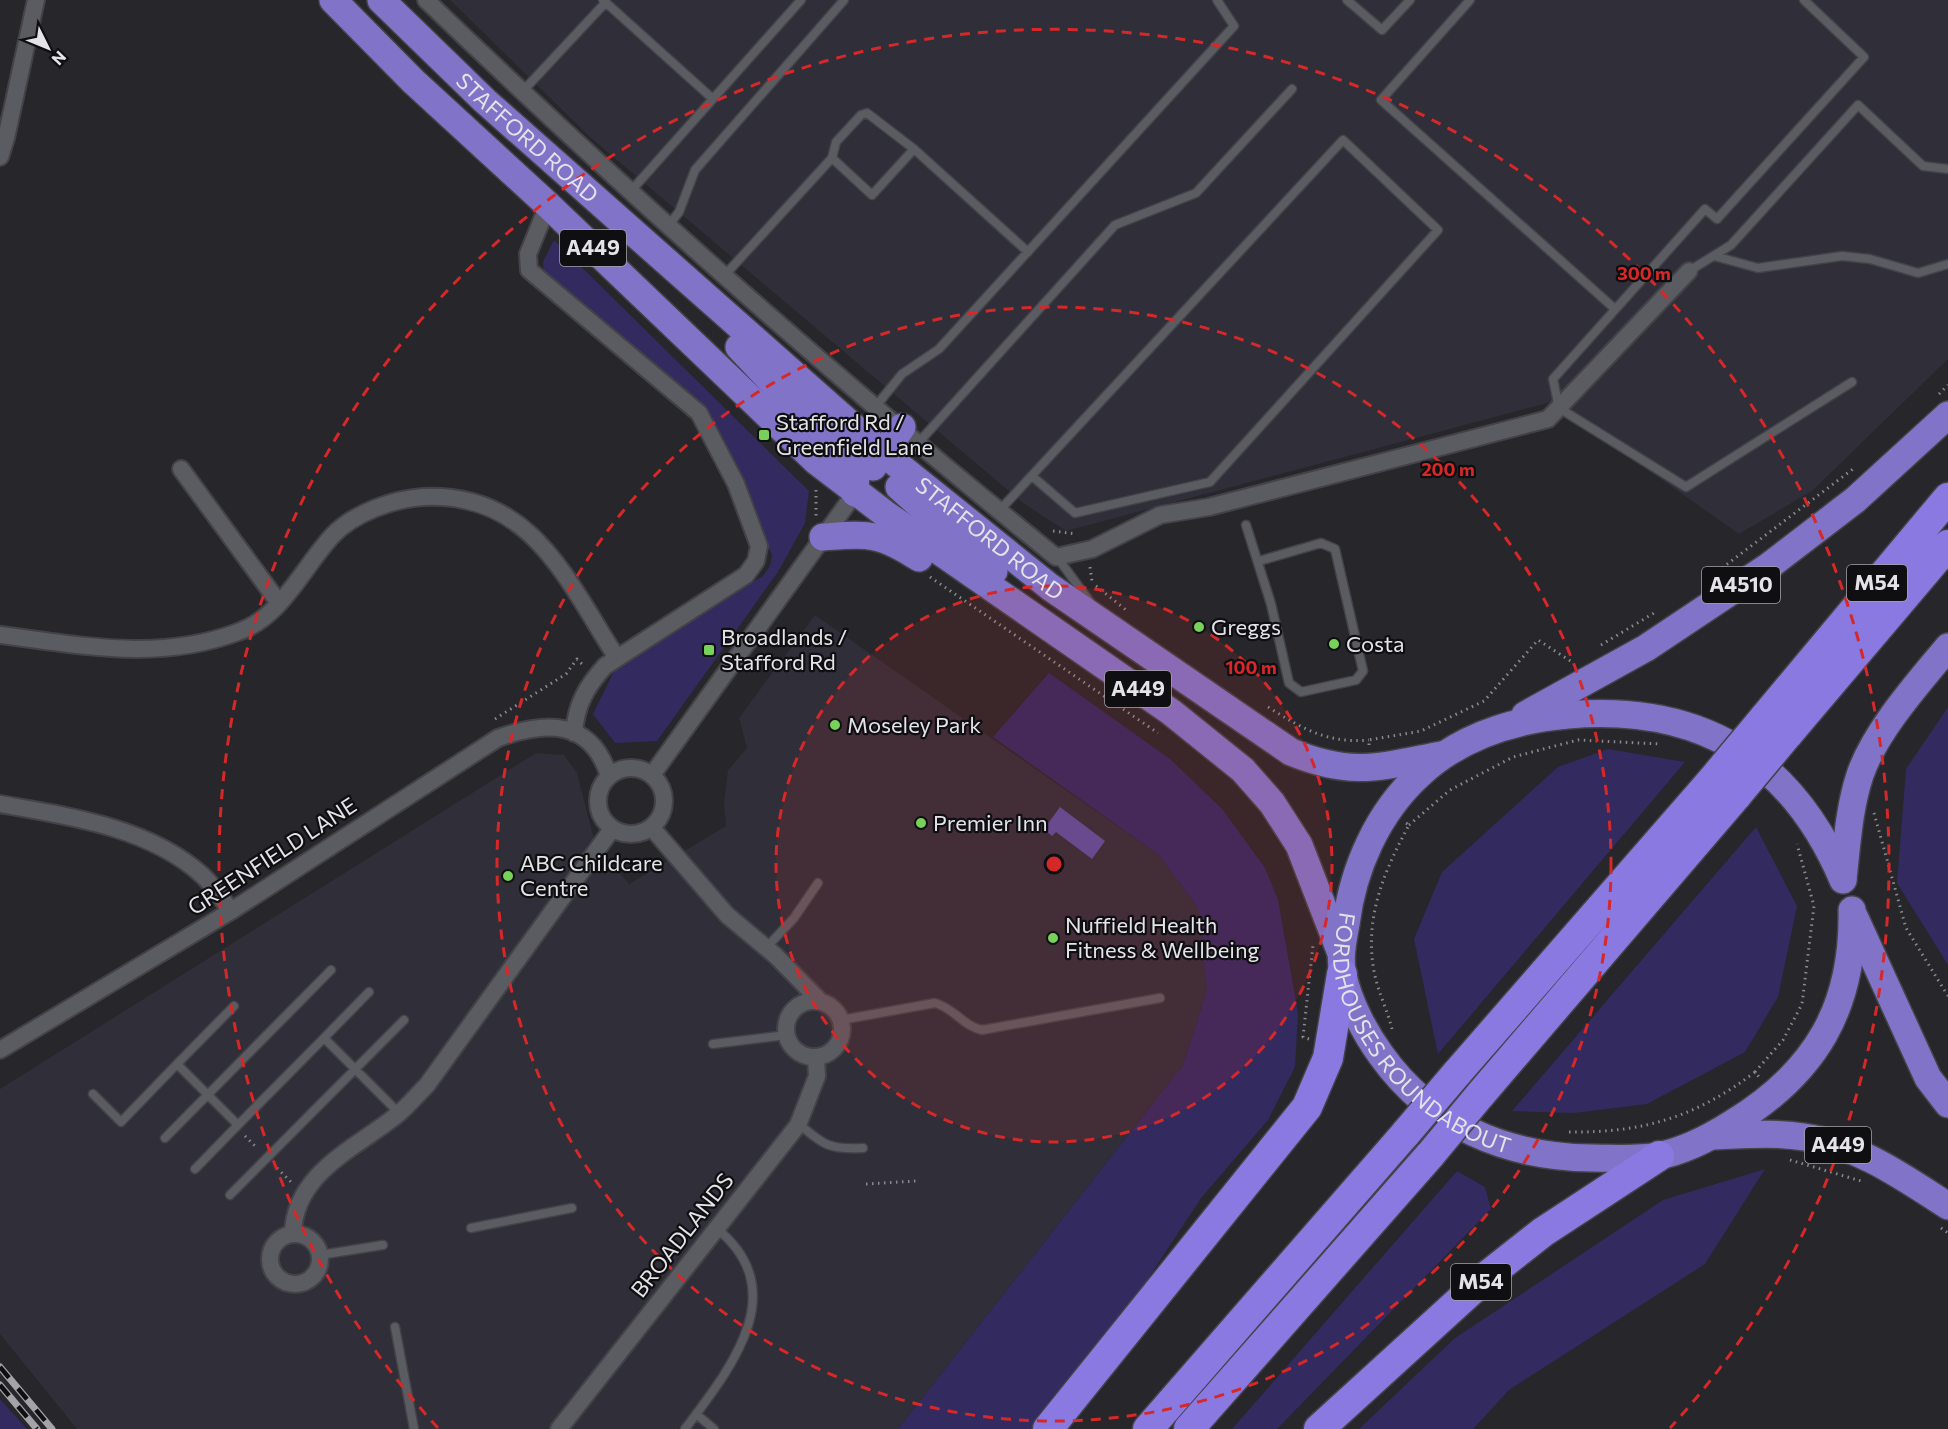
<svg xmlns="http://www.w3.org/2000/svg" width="1948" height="1429" font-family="Commissioner,sans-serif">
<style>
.built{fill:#2f2e39}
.green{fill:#332a60}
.water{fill:#5b4f9c}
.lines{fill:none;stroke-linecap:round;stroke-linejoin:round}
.service-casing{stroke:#424247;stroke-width:11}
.minor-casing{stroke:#424247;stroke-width:20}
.trunk-casing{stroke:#424247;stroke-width:30}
.motorway-casing{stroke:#424247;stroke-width:33}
.path{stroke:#8b8a8f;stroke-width:3;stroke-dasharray:1.5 4.5;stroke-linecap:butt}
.service{stroke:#5b5b62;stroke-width:8}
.minor{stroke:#5b5b62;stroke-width:16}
.trunk{stroke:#8073c8;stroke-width:27}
.motorway{stroke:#8979e1;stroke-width:30}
.rail-casing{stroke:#a4a3a7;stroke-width:7}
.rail{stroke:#0f0f12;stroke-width:4.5;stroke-dasharray:14;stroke-linecap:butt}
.motorway-bridge-casing{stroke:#424247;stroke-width:33;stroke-linecap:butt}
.motorway-bridge{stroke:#8979e1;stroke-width:30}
.ring{fill:none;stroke:#d62828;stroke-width:3;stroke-dasharray:10 8}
.poi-dot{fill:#78d158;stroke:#0f0f12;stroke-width:2}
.labels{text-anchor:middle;stroke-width:4.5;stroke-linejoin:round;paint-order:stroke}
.shield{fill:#0f0f12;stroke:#a4a3a7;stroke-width:1.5}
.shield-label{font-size:21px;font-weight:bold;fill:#e4e3e7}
.street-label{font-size:22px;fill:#e4e3e7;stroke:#0f0f12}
.poi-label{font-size:22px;fill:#e4e3e7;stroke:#0f0f12;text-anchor:start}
.centre{fill:#d62828;stroke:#0f0f12;stroke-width:3}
.ring-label{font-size:18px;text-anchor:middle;font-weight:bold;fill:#d62828;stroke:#0f0f12;stroke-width:4.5;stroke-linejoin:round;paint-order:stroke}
</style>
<rect width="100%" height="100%" fill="#26262b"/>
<path class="built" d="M450,0H1948V359L1812,491L1739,534L1551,402L1066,531L1023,503L591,138Z
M815,615L1159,855L1198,908L1201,918L1207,990L1183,1065L898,1429H77L0,1334V1089L536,753L564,755L577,773L595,843L629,884L726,826L724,803L728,770L747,748L739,718Z"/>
<path class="green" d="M554,240L809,491L805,523L778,572L657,741L615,743L593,714L619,661L763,576L770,566L772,555L712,420L544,278L543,262Z
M1049,673L1170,759L1222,809L1265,868L1278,900L1298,1013L1295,1067L1268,1120L1201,1198L1117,1326L1034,1429H898L1183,1065L1207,990L1198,908L1159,855L993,737Z
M1948,707V965L1897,883L1906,769Z
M1608,749L1685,762L1438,1054L1414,939L1442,872L1558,767Z
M1756,827L1797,906L1778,997L1745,1052L1647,1104L1574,1113L1512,1111Z
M1765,1169L1705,1264L1509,1390L1473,1429H1359L1455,1338L1663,1200Z
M1457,1171L1485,1187L1491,1209L1277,1429H1232Z
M0,1399L27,1429H0Z"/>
<path class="water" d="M1060,807L1105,841L1092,859L1056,832L1052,836L1044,829Z"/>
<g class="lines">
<g class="service-casing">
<path id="service" d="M603,0L713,99
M1347,0L1382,30L1410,0
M1470,0L1381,100L1615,309
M1804,0L1864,57L1717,219L1705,209L1553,379L1559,408L1686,487L1852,382
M522,92L606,2
M832,158L836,142L861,115L867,113L914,149
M630,192L801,0
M668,226L679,212L695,170L844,0
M1714,256L1758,268L1842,256L1870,259L1918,273L1948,264
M1689,271L1731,245L1858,105L1923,166L1948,169
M724,276L832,158L872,195L914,149L1028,252
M876,406L902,374L939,349L1234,26L1217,0
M919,442L1115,225L1196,193L1292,89
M999,511L1343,140L1438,230L1210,482L1075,513L1032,476
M1246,525L1271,604L1289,683L1301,692L1356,680L1363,671L1335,549L1321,543L1259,561
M1057,557L1090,602
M766,948L794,918L818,883
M841,1020L935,1003C954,1008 963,1026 982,1030L1160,998
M324,1038L369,992
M713,1044L787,1035
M177,1064L234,1006
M93,1094L121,1122L177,1064L238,1125L324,1038L399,1113
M798,1123C823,1145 830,1150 863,1148
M165,1138L331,970
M195,1169L238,1125
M230,1195L404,1020
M471,1228L572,1208
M320,1255L383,1245
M395,1327L414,1429
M696,1414L714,1429
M685,1429C729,1370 795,1291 716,1228"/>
</g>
<g class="minor-casing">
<path id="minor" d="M426,0C628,194 838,381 1056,557L1092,549L1160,515L1209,507L1548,419L1689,271
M0,157L6,138L36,0
M548,205L528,254L529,270L699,413L736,484L759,546L756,561L746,575L605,666C586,687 576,705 574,733
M181,469L279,603
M0,635C81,645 158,662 238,632C282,617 303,567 333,535C354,513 393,499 423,497C532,492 566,579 617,658
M598 801a33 33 0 1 1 66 0a33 33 0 1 1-66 0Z
M652,775L855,493
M0,804C68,816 149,827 202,875C213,885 222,899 231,911
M652,828L727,915L776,956L820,1001
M786 1029a28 28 0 1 1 56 0a28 28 0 1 1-56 0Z
M0,1050L231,911L498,738C546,721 591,719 609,776
M270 1259a25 25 0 1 1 50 0a25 25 0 1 1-50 0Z
M293,1234C294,1173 356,1148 397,1115C408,1106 417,1095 427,1085L612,829
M559,1429L798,1125L817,1076L816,1058"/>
</g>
<g class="trunk-casing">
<g id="trunk">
<path d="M333,0L413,81L548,205L816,461L884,513L1171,712L1243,770L1272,803L1299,845L1340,951"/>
<path id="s1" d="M381,0L485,101L883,453L1050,587L1291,752C1352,777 1379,767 1441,755"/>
<path d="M739,347L787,398L843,449L856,473L855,493"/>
<path d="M873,467L902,427"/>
<path d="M899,487L994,571"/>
<path d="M823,537C869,534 879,532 919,558"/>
<path d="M1525,715L1646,648L1769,566L1855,500L1948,415"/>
<path d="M1843,879C1847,844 1849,808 1860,775C1875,731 1919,682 1948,647"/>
<path id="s2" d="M1843,880C1791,758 1699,704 1568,715C1512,720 1461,736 1420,774C1378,812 1353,868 1346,924C1343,940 1339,959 1343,975C1349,1003 1365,1033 1381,1055C1431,1125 1506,1157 1592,1158C1613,1158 1637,1160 1658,1156C1684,1151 1711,1137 1733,1123C1816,1072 1854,1007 1852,910"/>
<path d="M1855,918L1928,1078L1948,1104"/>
<path d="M1712,1136C1742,1135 1774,1132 1804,1137C1858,1145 1903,1177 1948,1206"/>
</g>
</g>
<g class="motorway-casing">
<path id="motorway" d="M1764,718L1948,498
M1787,735L1948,545
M1457,1073L1714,778
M1480,1095L1737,795
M1048,1429L1307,1107L1328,1058L1342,974
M1148,1429L1406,1133
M1189,1429L1431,1154
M1319,1429L1487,1276L1543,1232L1659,1156"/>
</g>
<path class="path" d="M1939,394L1948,385
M816,490V516
M1053,531L1076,534
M1090,567L1092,581
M1722,568L1853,469
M930,577L1158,733
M1096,586L1126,610
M1601,645L1654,613
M1268,707C1301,728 1328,744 1369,740
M495,719L566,674L577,659L583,665
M1369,745V740L1421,731L1484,701L1538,640L1572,662
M1874,813L1906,928L1948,996
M1409,825L1450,790L1513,757L1578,740L1660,744
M1392,1029C1388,1012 1379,994 1375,976C1363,921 1383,873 1409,825L1406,823
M1309,1039L1303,1037L1313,945
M1755,1072L1783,1040L1802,1004L1814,906L1797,844
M1569,1132C1643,1133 1696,1117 1755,1072L1759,1077
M245,1136L257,1148
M1790,1160L1861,1181
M277,1168L291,1182
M866,1184L916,1181
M1941,1228L1948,1233"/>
<use href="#service" class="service"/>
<use href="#minor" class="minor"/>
<use href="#trunk" class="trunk"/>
<use href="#motorway" class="motorway"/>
<g class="rail-casing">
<path id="rail" d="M0,1367L52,1429
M0,1385L37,1429"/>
</g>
<use href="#rail" class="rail"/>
<g class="motorway-bridge-casing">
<path id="motorway-bridge" d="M1714,778L1764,718
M1737,795L1787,735
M1406,1133L1457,1073
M1431,1154L1480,1095"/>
</g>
<use href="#motorway-bridge" class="motorway-bridge"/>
</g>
<circle cx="1054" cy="864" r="278" fill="#d62828" fill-opacity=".12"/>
<g class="ring">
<circle cx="1054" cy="864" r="278"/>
<circle cx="1054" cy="864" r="557"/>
<path d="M438 1428A835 835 0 1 1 1670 1428"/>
</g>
<g class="poi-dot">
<rect x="758" y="429" width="12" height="12" rx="3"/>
<circle cx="1199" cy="627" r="6"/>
<circle cx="1334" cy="644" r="6"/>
<rect x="703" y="644" width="12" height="12" rx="3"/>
<circle cx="835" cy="725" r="6"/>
<circle cx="921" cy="823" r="6"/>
<circle cx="508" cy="876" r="6"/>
<circle cx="1053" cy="938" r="6"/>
</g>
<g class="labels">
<g class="shield">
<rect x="560" y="230" width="66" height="36" rx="4.5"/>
<rect x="1847" y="565" width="60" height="36" rx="4.5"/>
<rect x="1702" y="567" width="78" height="36" rx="4.5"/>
<rect x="1105" y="671" width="66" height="36" rx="4.5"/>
<rect x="1805" y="1127" width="66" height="36" rx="4.5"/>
<rect x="1451" y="1264" width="60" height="36" rx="4.5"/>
</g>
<g class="shield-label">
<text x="593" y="255">A449</text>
<text x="1877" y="590">M54</text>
<text x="1741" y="592">A4510</text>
<text x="1138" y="696">A449</text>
<text x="1838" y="1152">A449</text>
<text x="1481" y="1289">M54</text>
</g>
<g class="street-label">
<text dy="8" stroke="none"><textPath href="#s1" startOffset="201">STAFFORD ROAD</textPath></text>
<text dy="8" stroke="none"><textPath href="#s1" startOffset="813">STAFFORD ROAD</textPath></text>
<text transform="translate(272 856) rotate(-33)" y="8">GREENFIELD LANE</text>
<text dy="8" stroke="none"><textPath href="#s2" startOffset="825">FORDHOUSES ROUNDABOUT</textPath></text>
<text transform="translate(682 1235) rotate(-52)" y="8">BROADLANDS</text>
</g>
<g class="poi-label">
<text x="776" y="430">Stafford Rd /<tspan x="776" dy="25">Greenfield Lane</tspan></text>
<text x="1211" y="635">Greggs</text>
<text x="721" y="645">Broadlands /<tspan x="721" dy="25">Stafford Rd</tspan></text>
<text x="1346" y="652">Costa</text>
<text x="847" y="733">Moseley Park</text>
<text x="933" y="831">Premier Inn</text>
<text x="520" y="871">ABC Childcare<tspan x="520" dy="25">Centre</tspan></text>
<text x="1065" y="933">Nuffield Health<tspan x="1065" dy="25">Fitness &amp; Wellbeing</tspan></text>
</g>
</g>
<circle cx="1054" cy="864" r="9" class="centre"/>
<g class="ring-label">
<text x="1644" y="280">300 m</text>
<text x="1448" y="476">200 m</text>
<text x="1251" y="674">100 m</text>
</g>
<g transform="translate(48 48) rotate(133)" stroke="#0f0f12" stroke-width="4.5" paint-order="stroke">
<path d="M0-4.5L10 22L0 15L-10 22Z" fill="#e4e3e7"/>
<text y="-9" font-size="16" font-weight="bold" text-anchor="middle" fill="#e4e3e7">N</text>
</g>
</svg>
